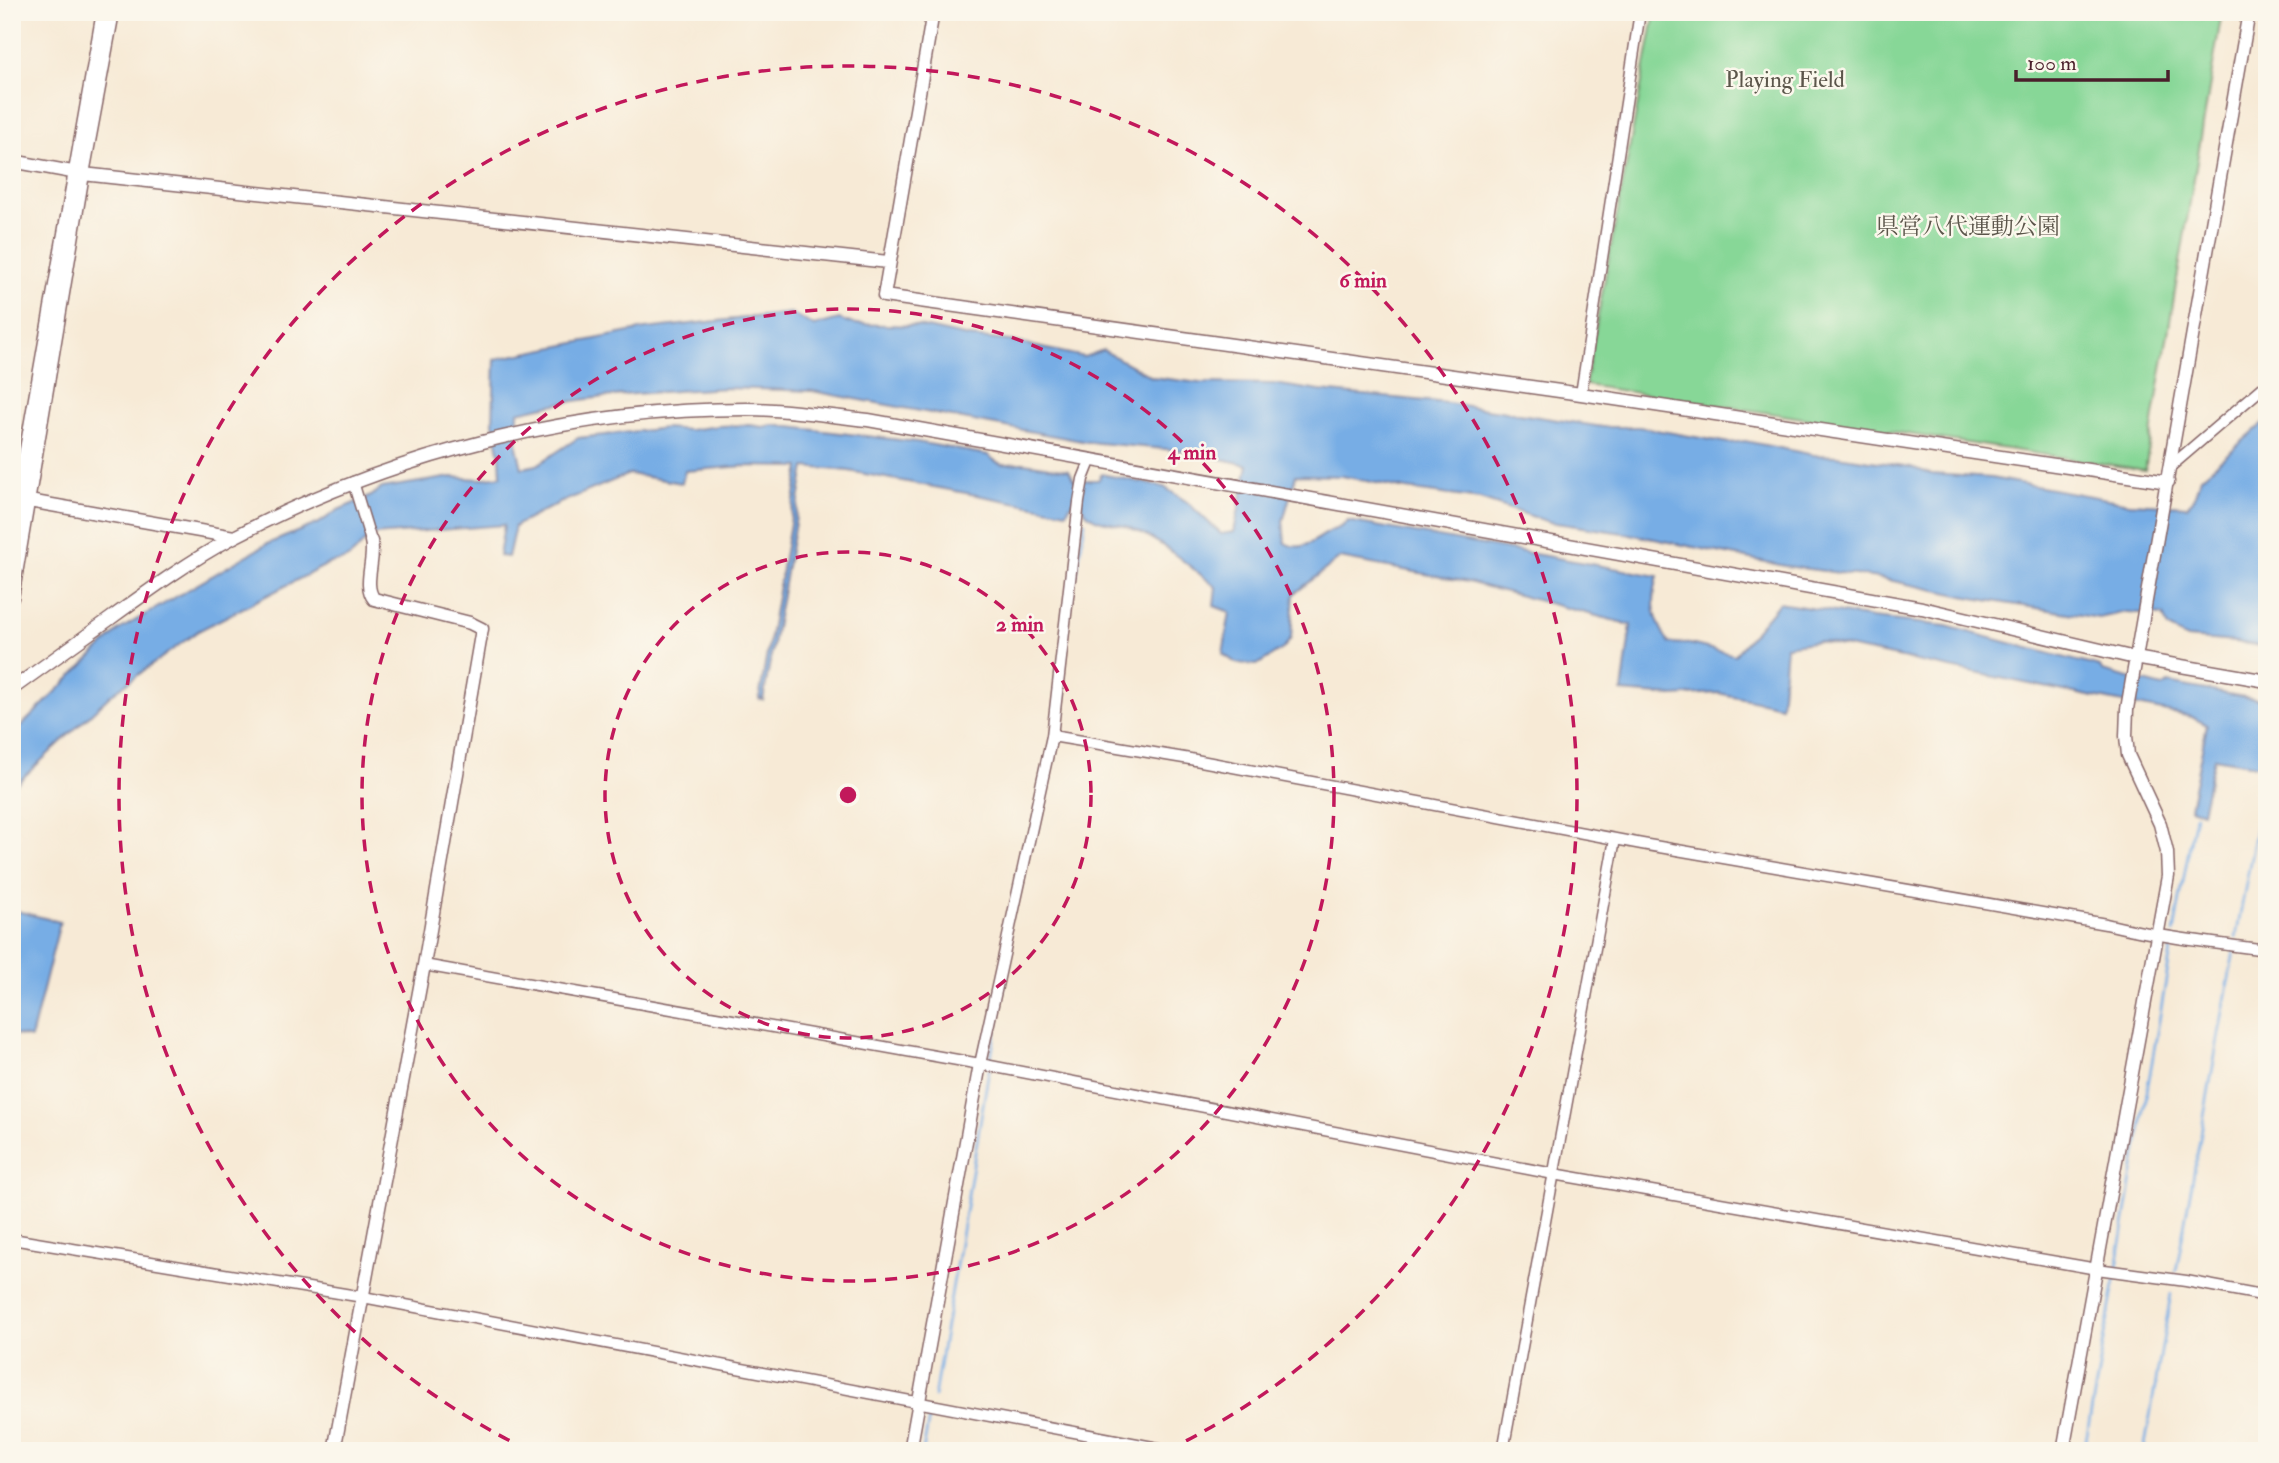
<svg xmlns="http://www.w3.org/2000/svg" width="2279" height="1463" font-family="'IM FELL Double Pica','Noto Serif JP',serif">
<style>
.green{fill:#87d797;stroke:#687b61;stroke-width:2}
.water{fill:#77ade5;stroke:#606688;stroke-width:2;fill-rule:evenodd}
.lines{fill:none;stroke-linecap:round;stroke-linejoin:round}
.stream{stroke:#77ade5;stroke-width:2.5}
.minor-casing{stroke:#876667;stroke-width:13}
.tertiary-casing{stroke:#876667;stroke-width:15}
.minor{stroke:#fff;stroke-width:10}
.tertiary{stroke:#fff;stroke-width:12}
.ring{fill:none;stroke:#c2185b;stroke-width:3.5;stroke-dasharray:12 9}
.labels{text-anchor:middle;stroke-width:5;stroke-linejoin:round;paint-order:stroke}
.park-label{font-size:23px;fill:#5c564b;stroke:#fbf7ec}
.centre{fill:#c2185b;stroke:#fbf7ec;stroke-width:3.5}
.ring-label{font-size:21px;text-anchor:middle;font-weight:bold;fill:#c2185b;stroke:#fbf7ec;stroke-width:5;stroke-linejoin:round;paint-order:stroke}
</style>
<rect width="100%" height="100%" fill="#fbf7ec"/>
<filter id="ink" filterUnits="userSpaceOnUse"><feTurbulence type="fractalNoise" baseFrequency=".0143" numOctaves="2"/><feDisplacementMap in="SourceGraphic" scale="14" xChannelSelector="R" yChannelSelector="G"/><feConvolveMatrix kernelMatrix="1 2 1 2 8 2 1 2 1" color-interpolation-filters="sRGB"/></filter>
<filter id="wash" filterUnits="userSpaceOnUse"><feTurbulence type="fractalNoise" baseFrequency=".00686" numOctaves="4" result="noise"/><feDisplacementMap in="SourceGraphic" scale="28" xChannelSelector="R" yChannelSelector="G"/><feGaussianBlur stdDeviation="1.57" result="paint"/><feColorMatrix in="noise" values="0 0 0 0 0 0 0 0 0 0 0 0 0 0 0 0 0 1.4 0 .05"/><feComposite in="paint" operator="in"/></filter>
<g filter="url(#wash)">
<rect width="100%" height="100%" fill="#f7ead6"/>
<path class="green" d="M1655,12H2222L2145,470L1585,385Z"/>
<path class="water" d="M791,313L814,326L839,319L853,324L918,326L968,337L1010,341L1084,357L1103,350L1152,377L1200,383L1274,384L1320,391L1448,403L1603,427H1639L1729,443L1745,441L1814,455L1837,456L1911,467L1931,474L1991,478L2129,503L2187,506L2193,500L2201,477L2267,420V647L2236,642L2187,638L2168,628L2163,615L2126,612L2099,618L1973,598L1879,578L1785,566L1630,534L1549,522L1480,499L1406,489L1342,476L1296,475L1283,521L1285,543C1304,554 1317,537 1333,530C1340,527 1343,527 1348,521L1658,576C1650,605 1654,619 1669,643L1690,644L1735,655L1779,603L1872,618L1946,626L2100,667L2102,671L2163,687L2168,683L2267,701V767L2214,758L2202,812L2190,808L2207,725L2192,717L1818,641L1786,646L1781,706L1718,693L1672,696L1622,692L1631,625L1468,582L1340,558L1294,594L1291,638L1284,648L1257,665L1236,663L1223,654L1230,612L1214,606L1216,587C1189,566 1160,539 1128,527C1112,522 1087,523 1081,504L1073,502L1066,512L849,471L805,467L763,700L759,699L800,467L744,466L685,471L682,483L629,474L557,504L515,526L508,557L499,556L504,525L374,535C361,541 360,551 348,558C343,561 336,562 330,563L198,631L112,694L12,788V735L119,630L267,544L319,523L338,510L371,496L382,488L452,477L479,479L501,476L500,456L493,423L495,359L645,329ZM727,388L812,391L1087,442L1187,451L1248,465L1234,532L1221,534L1187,502L1164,487L1102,474L1098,480H1074L1069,470C1055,468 1039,465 1024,463C1007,462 1004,470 988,455L917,442L773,425L763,427L750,425L718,426L689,430L666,428L578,438L537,465L522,468L517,447L518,412C587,395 656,392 727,388Z
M17,911L60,922L31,1038L12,1034V912Z"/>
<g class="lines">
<path class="stream" d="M1076,577L1085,522
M2174,933L2195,815
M2236,937L2258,819
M990,1063L1008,960
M2117,1267L2173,939
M2176,1271L2234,951
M934,1397L989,1070
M923,1451L930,1412
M2084,1451L2116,1274
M2144,1451L2171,1294"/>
</g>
</g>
<g filter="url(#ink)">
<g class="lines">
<g class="minor-casing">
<path id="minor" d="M1581,394L1640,12
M2171,466L2267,384
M353,482L371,541
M1052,736L1190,759L1642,844L2106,924C2159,937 2213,943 2267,950
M424,965L980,1064L1554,1174L2097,1269L2186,1281L2267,1296
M980,1064L1052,736L1079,502L1083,479L1091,459
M12,1239L363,1297L1174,1451
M1503,1451L1615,839"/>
</g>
<g class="tertiary-casing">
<path id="tertiary" d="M933,12L884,296L1581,394L2168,482
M12,161L83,174L888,262
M29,501L234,537
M12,529L103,12
M12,598L83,174L113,12
M12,689C45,665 78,642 111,618C151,589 191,560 234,537C392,454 569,409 747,409C787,409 828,416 868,420L1922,608L2135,658L2267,681
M334,1451L424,965L482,629L470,623L374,599C362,584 376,559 371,541
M910,1451L980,1064
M2063,1451L2168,876L2167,852L2160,824L2128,755L2126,736L2127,709L2249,12"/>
</g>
<use href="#minor" class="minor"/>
<use href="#tertiary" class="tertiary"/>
</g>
</g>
<g class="ring">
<circle cx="848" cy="795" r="243"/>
<circle cx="848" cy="795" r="486"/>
<path d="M528 1450A729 729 0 1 1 1168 1450"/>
</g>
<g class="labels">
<g class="park-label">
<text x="1785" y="87">Playing Field</text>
<text x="1968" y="234">県営八代運動公園</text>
</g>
</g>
<circle cx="848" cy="795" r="10" class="centre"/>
<g class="ring-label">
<text x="1363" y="287">6 min</text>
<text x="1192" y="459">4 min</text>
<text x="1020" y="631">2 min</text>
</g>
<rect width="2279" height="1463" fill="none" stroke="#fbf7ec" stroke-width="42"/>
<path d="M2016 70v10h152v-10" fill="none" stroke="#4a1f2b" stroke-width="3.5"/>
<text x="2027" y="70" font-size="21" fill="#4a1f2b" stroke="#fbf7ec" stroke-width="5" paint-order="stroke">100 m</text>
</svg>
